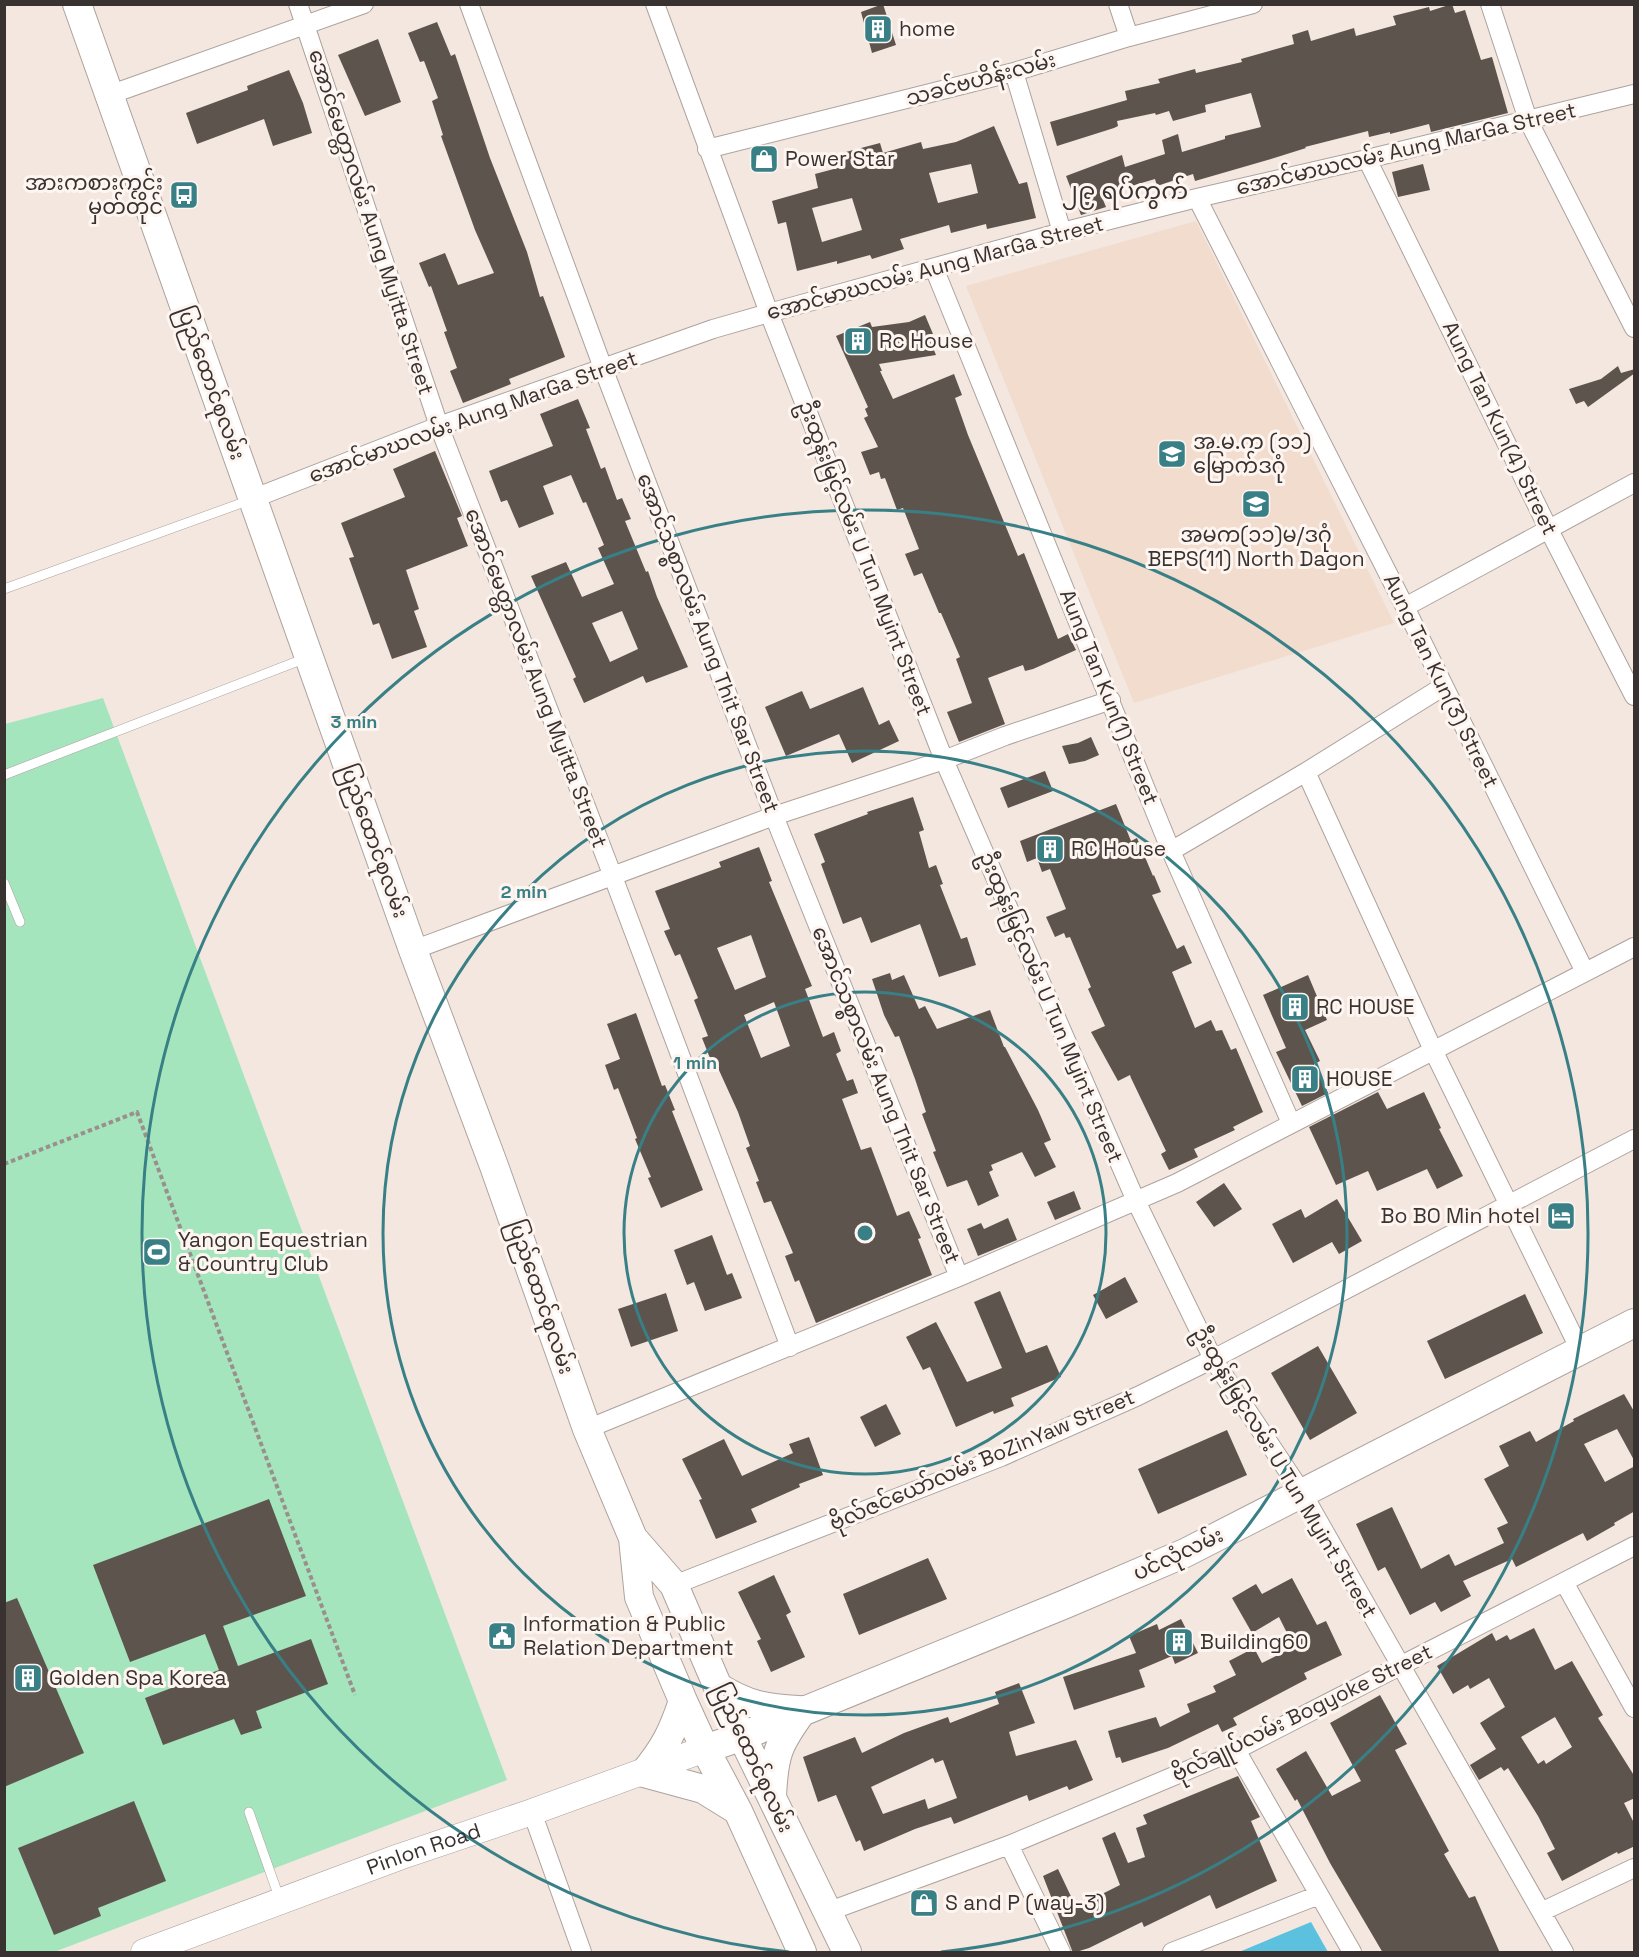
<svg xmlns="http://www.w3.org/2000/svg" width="1639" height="1957" font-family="'Space Grotesk','Noto Sans Myanmar',sans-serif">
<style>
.education{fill:#f1dcce}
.green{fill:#a5e5bd}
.water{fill:#5cc1df}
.building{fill:#5e544e;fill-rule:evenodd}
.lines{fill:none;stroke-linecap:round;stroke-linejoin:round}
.service-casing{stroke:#ada29c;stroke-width:10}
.minor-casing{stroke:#ada29c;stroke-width:20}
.secondary-casing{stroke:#ada29c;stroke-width:27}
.primary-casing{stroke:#ada29c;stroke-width:30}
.path{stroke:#99908c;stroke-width:4;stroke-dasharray:4.5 3;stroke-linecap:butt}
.service{stroke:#fff;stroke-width:9}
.minor{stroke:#fff;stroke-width:18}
.secondary{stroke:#fff;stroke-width:26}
.primary{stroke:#fff;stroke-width:28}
.ring{fill:none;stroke:#388086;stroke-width:3}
.labels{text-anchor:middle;stroke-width:6;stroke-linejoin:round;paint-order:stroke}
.poi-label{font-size:21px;fill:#383331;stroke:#fff5f0;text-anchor:start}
.street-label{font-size:21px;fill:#383331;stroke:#fff5f0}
.quarter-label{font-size:24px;fill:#383331;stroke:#fff5f0}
.centre{fill:#388086;stroke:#fff5f0;stroke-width:3}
.ring-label{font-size:18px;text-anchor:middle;font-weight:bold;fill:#388086;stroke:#fff5f0;stroke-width:6;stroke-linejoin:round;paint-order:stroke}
</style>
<rect width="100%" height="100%" fill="#f3e7e0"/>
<path class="education" d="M1196,221L1394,623L1134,703L966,286Z"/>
<path class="green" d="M103,698L507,1780L54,1952H5V724Z"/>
<path class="water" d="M1311,1922L1328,1952H1239Z"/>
<path class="building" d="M883,4L896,45L872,53L861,12Z
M1452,4L1455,13L1465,10L1481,60L1492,57L1508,113L1431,132L1429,124L1390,134V132L1369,137L1368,131L1305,147L1306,148L1271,159L1195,181L1193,174L1157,186L1155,179L1101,195L1106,207L1081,215L1066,176L1122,155L1125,167L1165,154L1162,140L1178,134L1182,152L1225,139V136L1261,127L1251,93L1205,105L1206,112L1173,121L1169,111L1156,115L1155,113L1117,121L1118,126L1114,128L1057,146L1050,122L1127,100L1125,91L1160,83L1158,79L1195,69L1196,73L1242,62L1241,59L1294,44L1292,35L1308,30L1311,41L1354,28L1356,36L1396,25L1393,16L1429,7L1430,11Z
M437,22L451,56L455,54L490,158L527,252L540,297L543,296L565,357L509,379L511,384L463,403L450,371L457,368L444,332L447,331L431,286L429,287L419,263L445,253L458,285L494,273L475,230L441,136L443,135L432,101L438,98L424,61L420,62L408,33Z
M378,39L401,102L365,116L338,55Z
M289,70L303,103L312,133L273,146L264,119L197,144L186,113L248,90L247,86Z
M994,126L1019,184L1027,182L1036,218L987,229L986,224L951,233L949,225L900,239L904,249L872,259L870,255L837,264V261L797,271L786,222L778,224L772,201L818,188L815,174L845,166L842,153L880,143L883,153L921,142L923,149L956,142ZM971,164L978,193L938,203L929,173ZM852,198L862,230L822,242L812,208Z
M1423,164L1430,190L1398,197L1392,172Z
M925,315L933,334L928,336L936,355L879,364L882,371H880L893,399L954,374L962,395L955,398L968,435L1018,556L1024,553L1058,639L1068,634L1076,650L1033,669L1025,671L1023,665L988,678L1005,724L959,742L947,712L972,703L956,659L960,657L941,613H939L922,573L914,576L905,554L919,549L903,508L897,510L885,478L881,479L879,472L870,475L861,452L878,447L864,418L868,416L865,409L868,407L836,336L870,322L872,327L909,322Z
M1618,366L1621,373L1635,369V373L1588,407L1584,401L1576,404L1569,389L1601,379Z
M578,399L590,428L586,429L601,469L605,467L617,500L622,498L631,519L625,521L646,572L648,571L657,597L688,667L646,683L643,676L584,703L573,679L576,677L531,576L566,562L582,597L614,584L598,548L604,545L586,502L583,503L571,475L543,486L554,514L519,528L507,500L501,502L489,471L553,446L540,414ZM622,611L638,649L610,662L592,623Z
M435,451L462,516L457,518L468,546L406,570L419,609L414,611L427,647L392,659L379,623L373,625L349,558L354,557L341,523L405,497L393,469Z
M863,687L879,725L889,720L899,741L852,763L839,734L786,756L765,707L802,691L810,709Z
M1091,737L1099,755L1085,761L1069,764L1062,746L1078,743Z
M1045,771L1053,791L1008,808L1000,788Z
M913,797L924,830L919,832L929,868L936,865L943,884L940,885L961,939L967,937L976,965L939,977L920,924L871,943L861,917L843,924L821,864L825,862L814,834L868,814L867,812Z
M1116,804L1131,841L1137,838L1153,876L1154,875L1161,892L1152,895L1177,949L1184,945L1192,963L1172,972L1195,1028L1211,1020L1216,1031L1222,1030L1231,1050L1236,1048L1263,1112L1233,1127L1235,1130L1194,1149L1198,1157L1169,1170L1161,1154L1166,1151L1131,1078L1130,1075L1118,1081L1091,1032L1105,1026L1088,989L1091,987L1070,937L1066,938L1064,933L1055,937L1046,917L1066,909L1050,869L1042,872L1037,858L1027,862L1020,841Z
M759,847L772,881L769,882L812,986L805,989L823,1037L834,1032L841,1051L836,1054L847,1081L853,1079L858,1093L842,1099L861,1150L871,1147L897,1216L909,1211L921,1238L918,1239L932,1275L816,1323L799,1280L795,1282L785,1256L793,1253L771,1201L764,1203L756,1182L759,1181L746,1148L750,1146L738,1112L713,1057L710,1058L702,1038L708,1036L694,1000L698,998L680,954L675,956L664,931L670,929L655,891L721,867L719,862ZM751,935L766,977L735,990L717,948ZM774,1002L790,1046L761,1058L744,1015Z
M890,973L892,980L904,975L919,1009L925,1006L937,1029L990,1010L1004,1047H1005L1038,1110L1051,1140L1044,1143L1056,1167L1035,1177L1022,1152L991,1165L993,1170L989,1172L999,1196L978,1206L967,1180L947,1187L933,1152L936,1151L922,1114L926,1112L915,1079L899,1036L895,1037L884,1015L872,979Z
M1308,975L1327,1020L1305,1030L1320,1061L1314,1064L1328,1093L1302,1106L1276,1052L1286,1048L1263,995Z
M636,1013L662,1086L665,1085L675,1110L672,1111L703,1190L661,1208L648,1178L651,1177L635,1139L637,1138L618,1088L614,1090L605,1065L620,1059L607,1024Z
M1378,1092L1387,1109L1424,1092L1441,1128L1439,1129L1463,1176L1437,1189L1427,1169L1377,1191L1368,1171L1336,1185L1309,1127Z
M1224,1183L1242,1209L1214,1227L1196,1202Z
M1074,1191L1081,1209L1055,1220L1047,1202Z
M1337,1199L1362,1241L1339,1254L1332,1242L1293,1263L1272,1224L1301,1209L1305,1218Z
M1008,1218L1017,1240L978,1256L967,1229L981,1223L984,1229Z
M712,1235L727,1275L732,1273L742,1298L705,1311L694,1282L687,1285L674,1250Z
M1125,1277L1138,1302L1106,1319L1093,1295Z
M1000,1291L1026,1353L1047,1345L1061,1377L1011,1398L1014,1406L994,1414L993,1411L956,1427L930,1367L923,1370L906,1337L936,1322L967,1382L1002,1368L974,1302Z
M666,1293L678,1331L631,1347L618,1309Z
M1525,1294L1543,1333L1445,1379L1427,1341Z
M1318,1346L1357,1413L1310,1440L1271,1373Z
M1624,1394L1635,1413V1462L1617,1429L1584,1444L1605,1482L1635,1466V1511L1614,1523L1615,1525L1587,1541L1583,1533L1516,1567L1512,1559L1463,1581L1471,1596L1441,1612L1435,1602L1410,1615L1385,1567L1378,1571L1356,1524L1392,1507L1421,1569L1449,1554L1455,1566L1504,1543L1497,1528L1508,1523L1484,1479L1509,1466L1499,1446L1530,1431L1536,1442L1574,1421L1573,1419Z
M886,1404L901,1434L875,1447L860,1417Z
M1227,1430L1247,1475L1158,1514L1138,1469Z
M809,1437L823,1475L799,1484L800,1487L751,1509L757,1522L716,1539L699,1500L702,1499L682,1459L724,1439L742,1476L793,1453L789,1444Z
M269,1499L306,1596L223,1626L238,1666L311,1639L328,1684L256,1711L262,1728L241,1735L234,1719L163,1745L145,1698L219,1670L205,1634L130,1662L93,1565Z
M928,1558L947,1599L859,1635L843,1594Z
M774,1575L791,1612L786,1615L805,1657L771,1672L757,1641L761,1639L738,1592Z
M1292,1578L1317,1625L1326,1621L1342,1655L1304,1673L1307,1679L1233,1718L1237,1725L1222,1732L1218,1724L1168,1748L1122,1763L1120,1757L1116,1758L1108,1731L1156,1717L1160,1727L1190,1712L1187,1704L1216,1692L1213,1686L1236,1675L1229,1661L1254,1648L1262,1663L1294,1647L1279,1617L1252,1633L1232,1598L1256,1584L1262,1594Z
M17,1598L84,1753L4,1787V1603Z
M1181,1619L1198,1653L1175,1664L1172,1656L1139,1670L1145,1687L1074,1710L1063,1677L1136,1653L1129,1636L1157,1624L1159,1630Z
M1534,1628L1555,1670L1572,1661L1603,1715L1598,1718L1635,1777V1798L1624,1803L1635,1825V1846L1618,1854L1617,1852L1562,1881L1547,1853L1555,1849L1538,1816L1508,1768L1504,1771L1501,1767L1479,1780L1470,1765L1496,1749L1480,1723L1505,1707L1489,1678L1470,1689L1468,1685L1453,1694L1437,1666L1492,1633L1496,1641L1507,1635L1510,1640ZM1555,1717L1572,1747L1546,1764L1544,1760L1538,1764L1521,1737Z
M1019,1683L1035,1723L1009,1732L1016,1756L1076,1740L1093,1780L1069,1790L1067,1786L1029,1801L1027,1795L954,1824L951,1817L915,1829L864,1851L860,1840L856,1842L836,1795L818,1802L803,1757L855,1737L862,1753L904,1733L948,1717L950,1723L999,1704L995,1692ZM933,1758L935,1763L943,1760L957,1798L928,1809L925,1799L883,1814L871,1787Z
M1380,1695L1407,1744L1395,1750L1449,1851L1444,1854L1469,1898L1475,1896L1500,1953H1383L1330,1863L1297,1799L1295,1801L1276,1769L1306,1751L1332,1796L1361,1781L1330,1723Z
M1238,1776L1260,1817L1251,1821L1277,1881L1216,1909L1210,1895L1144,1927L1142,1922L1089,1948L1073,1953L1043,1876L1058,1869L1076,1907L1120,1885L1102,1838L1115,1832L1128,1863L1145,1857L1136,1828L1147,1824L1143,1815Z
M134,1801L166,1881L98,1908L101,1916L54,1935L18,1848Z"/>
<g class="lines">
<g class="service-casing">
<path id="service" d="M4,589L250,500
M4,775L306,658
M4,883L20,922
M249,1812L280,1900"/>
</g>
<g class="minor-casing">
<path id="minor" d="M298,4L439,426L612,874L790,1347
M469,4L603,368L774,816L959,1277
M655,4L769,313L944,760L1136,1201L1213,1359L1303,1494L1564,1952
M1118,4L1129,37
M1490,4L1528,120L1634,328
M1014,72L1062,232
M109,95L364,4
M707,149L1014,72L1129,37L1253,4
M1367,159L1549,530L1634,696
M1197,198L1405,607L1585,972
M934,268L1171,851L1291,1123
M252,499L439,426L713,329L769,313L1062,232L1197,198L1367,159L1634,94
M1405,607L1634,483
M1306,772L1433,1050L1580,1350
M1171,851L1306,772L1444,686
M413,950L774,816L944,760L1005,736L1111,700
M587,1429L959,1277L1177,1183L1634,947
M1564,1582L1634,1708
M674,1585L1001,1457L1138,1396L1213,1359L1634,1139
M1236,1750L1352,1952
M532,1812L582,1952
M1009,1845L1061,1952
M827,1912L1009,1845L1236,1750L1634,1546
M1541,1912L1634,1868
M1172,1952L1319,1895"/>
</g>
<g class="secondary-casing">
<g id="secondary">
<path id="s1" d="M144,1952L399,1857L532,1812L705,1749"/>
</g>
</g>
<g class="primary-casing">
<path id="primary" d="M77,4L413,950L494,1166L587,1429L633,1538L639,1597L683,1701L705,1749L738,1811L802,1952
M633,1538L674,1585L718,1687L847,1952
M718,1687C748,1705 763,1708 798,1710
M683,1701C673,1731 665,1748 644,1773L703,1789L737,1810
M705,1749L743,1736L1063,1605L1185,1553L1634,1323
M772,1796C774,1754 778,1744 803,1710"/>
</g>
<path class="path" d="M4,1164L137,1112L355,1695"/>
<use href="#service" class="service"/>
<use href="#minor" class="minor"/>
<use href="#secondary" class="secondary"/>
<use href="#primary" class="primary"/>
</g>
<g class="ring">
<circle cx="865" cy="1233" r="241"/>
<circle cx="865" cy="1233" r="482"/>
<path d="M789 1952A723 723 0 1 1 941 1952"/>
</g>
<defs>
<g id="building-square" transform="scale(1.5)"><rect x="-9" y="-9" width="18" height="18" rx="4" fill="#388086" stroke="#fff5f0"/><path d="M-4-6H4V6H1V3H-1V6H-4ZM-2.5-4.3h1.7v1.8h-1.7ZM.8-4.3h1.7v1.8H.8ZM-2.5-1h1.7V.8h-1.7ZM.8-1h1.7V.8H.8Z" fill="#fff"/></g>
<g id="shop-square" transform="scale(1.5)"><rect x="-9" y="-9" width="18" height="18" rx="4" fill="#388086" stroke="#fff5f0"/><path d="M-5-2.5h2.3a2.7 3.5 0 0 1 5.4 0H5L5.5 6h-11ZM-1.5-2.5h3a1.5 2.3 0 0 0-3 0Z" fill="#fff"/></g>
<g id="bus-square" transform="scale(1.5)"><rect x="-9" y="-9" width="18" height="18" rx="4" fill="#388086" stroke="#fff5f0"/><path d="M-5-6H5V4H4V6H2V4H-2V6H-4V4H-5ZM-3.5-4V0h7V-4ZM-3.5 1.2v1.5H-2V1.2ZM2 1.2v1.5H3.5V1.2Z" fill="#fff"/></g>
<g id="school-square" transform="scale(1.5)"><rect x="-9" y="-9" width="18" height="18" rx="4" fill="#388086" stroke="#fff5f0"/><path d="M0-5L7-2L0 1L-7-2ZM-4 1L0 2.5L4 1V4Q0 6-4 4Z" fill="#fff"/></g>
<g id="hotel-square" transform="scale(1.5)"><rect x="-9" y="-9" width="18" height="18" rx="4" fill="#388086" stroke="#fff5f0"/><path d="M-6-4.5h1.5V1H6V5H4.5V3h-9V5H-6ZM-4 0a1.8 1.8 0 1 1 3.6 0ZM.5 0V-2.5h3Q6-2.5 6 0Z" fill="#fff"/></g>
<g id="stadium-square" transform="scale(1.5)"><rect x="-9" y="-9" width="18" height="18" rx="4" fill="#388086" stroke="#fff5f0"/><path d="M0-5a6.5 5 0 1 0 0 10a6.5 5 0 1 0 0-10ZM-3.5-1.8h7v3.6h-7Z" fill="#fff"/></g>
<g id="civic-square" transform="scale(1.5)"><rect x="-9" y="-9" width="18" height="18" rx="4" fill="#388086" stroke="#fff5f0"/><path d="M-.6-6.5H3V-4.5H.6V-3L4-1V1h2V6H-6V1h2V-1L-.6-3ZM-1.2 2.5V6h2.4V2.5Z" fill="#fff"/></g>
</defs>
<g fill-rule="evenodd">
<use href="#building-square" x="878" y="29"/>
<use href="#shop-square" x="764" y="159"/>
<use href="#bus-square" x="184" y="195"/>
<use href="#building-square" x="858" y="341"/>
<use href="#school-square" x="1172" y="454"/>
<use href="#school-square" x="1256" y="504"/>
<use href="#building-square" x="1050" y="849"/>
<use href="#building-square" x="1295" y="1007"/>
<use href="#building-square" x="1305" y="1079"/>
<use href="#hotel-square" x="1561" y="1216"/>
<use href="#stadium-square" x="157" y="1252"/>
<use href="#civic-square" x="502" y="1636"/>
<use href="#building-square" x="1179" y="1642"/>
<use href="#building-square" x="28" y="1678"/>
<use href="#shop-square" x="924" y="1903"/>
</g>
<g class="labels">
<g class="poi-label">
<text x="899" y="36">home</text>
<text x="785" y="166">Power Star</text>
<text x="163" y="190" text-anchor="end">အားကစားကွင်း<tspan x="163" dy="24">မှတ်တိုင်</tspan></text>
<text x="879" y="348">Rc House</text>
<text x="1193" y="449">အ.မ.က (၁၁)<tspan x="1193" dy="24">မြောက်ဒဂုံ</tspan></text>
<text x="1256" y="542" text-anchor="middle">အမက(၁၁)မ/ဒဂုံ<tspan x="1256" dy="24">BEPS(11) North Dagon</tspan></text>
<text x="1071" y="856">RC House</text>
<text x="1316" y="1014">RC HOUSE</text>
<text x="1326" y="1086">HOUSE</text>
<text x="1540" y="1223" text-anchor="end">Bo BO Min hotel</text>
<text x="178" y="1247">Yangon Equestrian<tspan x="178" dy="24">&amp; Country Club</tspan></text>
<text x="523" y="1631">Information &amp; Public<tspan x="523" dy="24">Relation Department</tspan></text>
<text x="1200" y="1649">Building60</text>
<text x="49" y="1685">Golden Spa Korea</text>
<text x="945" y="1910">S and P (way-3)</text>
</g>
<g class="street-label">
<text transform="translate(981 79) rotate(-15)" y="7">သခင်ဗဟိန်းလမ်း</text>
<text transform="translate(1406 149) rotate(-13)" y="7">အောင်မာဃလမ်း Aung MarGa Street</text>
<text transform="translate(371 222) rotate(72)" y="7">အောင်မေတ္တာလမ်း Aung Myitta Street</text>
<text transform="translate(935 268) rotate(-15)" y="7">အောင်မာဃလမ်း Aung MarGa Street</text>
<text transform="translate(211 383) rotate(70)" y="7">ပြည်ထောင်စုလမ်း</text>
<text transform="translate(473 417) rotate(-20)" y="7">အောင်မာဃလမ်း Aung MarGa Street</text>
<text transform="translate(1500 428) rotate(64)" y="7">Aung Tan Kun(4) Street</text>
<text transform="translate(865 558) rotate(69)" y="7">ဦးထွန်းမြင့်လမ်း U Tun Myint Street</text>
<text transform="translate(708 643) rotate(69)" y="7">အောင်သစ္စာလမ်း Aung Thit Sar Street</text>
<text transform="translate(536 678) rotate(69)" y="7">အောင်မေတ္တာလမ်း Aung Myitta Street</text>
<text transform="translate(1441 681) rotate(64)" y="7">Aung Tan Kun(3) Street</text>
<text transform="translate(1109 697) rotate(68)" y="7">Aung Tan Kun(1) Street</text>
<text transform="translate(374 841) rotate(70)" y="7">ပြည်ထောင်စုလမ်း</text>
<text transform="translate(1051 1007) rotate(67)" y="7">ဦးထွန်းမြင့်လမ်း U Tun Myint Street</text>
<text transform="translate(886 1095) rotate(68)" y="7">အောင်သစ္စာလမ်း Aung Thit Sar Street</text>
<text transform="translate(541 1297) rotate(71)" y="7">ပြည်ထောင်စုလမ်း</text>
<text transform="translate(982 1460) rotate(-23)" y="7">ဗိုလ်ဇင်ယော်လမ်း BoZinYaw Street</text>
<text transform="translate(1285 1472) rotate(59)" y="7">ဦးထွန်းမြင့်လမ်း U Tun Myint Street</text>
<text transform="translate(1178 1554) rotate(-25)" y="7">ပင်လုံလမ်း</text>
<text transform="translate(1302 1713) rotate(-26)" y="7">ဗိုလ်ချုပ်လမ်း Bogyoke Street</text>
<text transform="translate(753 1758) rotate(65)" y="7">ပြည်ထောင်စုလမ်း</text>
<text dy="7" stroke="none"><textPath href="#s1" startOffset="298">Pinlon Road</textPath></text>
</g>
<g class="quarter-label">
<text x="1125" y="199">၂၉ ရပ်ကွက်</text>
</g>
</g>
<circle cx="865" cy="1233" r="9" class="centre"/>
<g class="ring-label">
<text x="354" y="728">3 min</text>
<text x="524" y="898">2 min</text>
<text x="695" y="1069">1 min</text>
</g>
<rect width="1639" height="1957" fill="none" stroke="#383331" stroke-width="12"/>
</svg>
